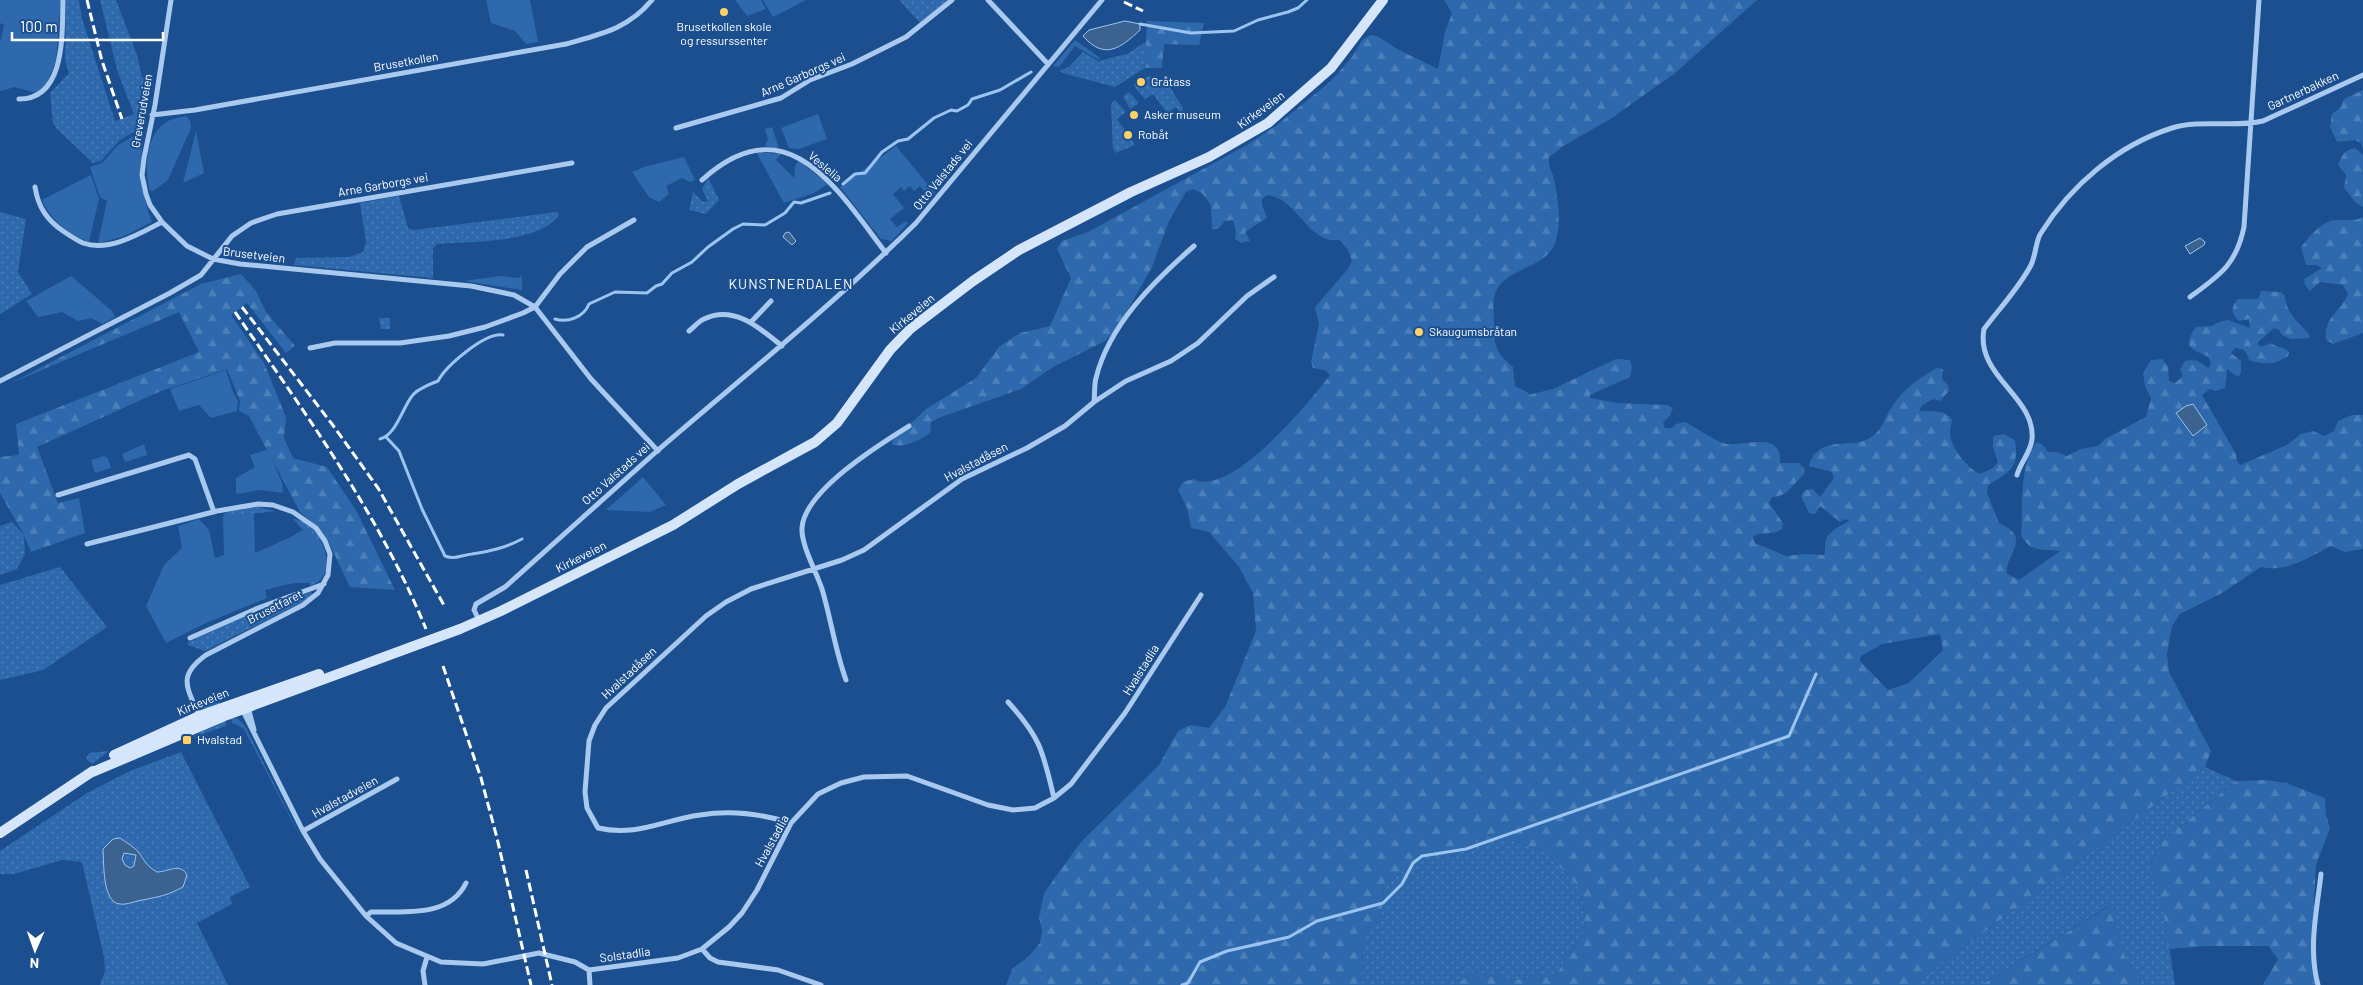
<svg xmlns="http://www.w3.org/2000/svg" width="2363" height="985" font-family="Barlow,sans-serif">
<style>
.grass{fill:url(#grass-dots)}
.forest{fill:url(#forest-firs);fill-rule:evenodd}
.green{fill:#2e69ad}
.water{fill:#3c6290;stroke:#9cc4f0;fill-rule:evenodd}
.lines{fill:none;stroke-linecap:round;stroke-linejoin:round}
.stream{stroke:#9cc4f0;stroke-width:3}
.minor{stroke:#a9c9ee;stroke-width:5}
.secondary{stroke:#d6e6fa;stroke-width:10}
.rail{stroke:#fff;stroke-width:3;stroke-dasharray:9 4;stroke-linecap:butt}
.poi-dot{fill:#ffd166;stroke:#1b4f8f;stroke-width:2}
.labels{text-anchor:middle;stroke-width:4;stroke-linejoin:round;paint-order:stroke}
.poi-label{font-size:12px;fill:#fff;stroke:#1b4f8f;text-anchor:start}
.street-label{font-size:12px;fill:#fff;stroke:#1b4f8f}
.neighbourhood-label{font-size:14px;letter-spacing:1px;fill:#fff;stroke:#1b4f8f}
</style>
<defs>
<pattern id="grass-dots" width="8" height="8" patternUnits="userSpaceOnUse" patternTransform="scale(1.25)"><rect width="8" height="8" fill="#2e69ad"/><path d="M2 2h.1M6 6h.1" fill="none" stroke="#4d80b9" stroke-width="1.8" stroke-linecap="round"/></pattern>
<pattern id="forest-firs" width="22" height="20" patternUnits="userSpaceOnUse" patternTransform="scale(1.25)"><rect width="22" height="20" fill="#2e69ad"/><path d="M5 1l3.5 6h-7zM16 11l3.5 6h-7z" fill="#4d80b9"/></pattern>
</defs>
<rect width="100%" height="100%" fill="#1b4f8f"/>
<path class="grass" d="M66,0H79L82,19L115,121L134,114L118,73L100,0H116L137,55L142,77L148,82L142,127L120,140L101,161L93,163L57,129L53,123L50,93L69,73L65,60Z
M899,0H948L921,24Z
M1147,41L1145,68L1115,87L1066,74L1059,71L1069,67L1083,52L1098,61L1127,54Z
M1149,76L1168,84L1183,108L1182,115L1176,107L1167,113L1153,94L1145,99L1136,89L1134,84Z
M1129,92L1139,103L1130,109L1123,96Z
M1115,100L1126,112L1117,119L1135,145L1116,153L1113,149L1111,104Z
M708,178L719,200L706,214L689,210L693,192L703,202L708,201L702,189Z
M399,196L408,228L414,230L557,212L559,215C539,244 470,241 437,244L433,248V278L294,265L296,258L349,257L363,252L366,242L360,203Z
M0,212L26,219L18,272L32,294L0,314Z
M379,318H390V329H381Z
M258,507L275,511L222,518L226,512Z
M293,519C318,517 345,576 310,586L307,529H302Z
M12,522L24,535L25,554L17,569L0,575V526Z
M60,567L107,627L43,670L0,680V585Z
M311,592L312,595L304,601L205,651L188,645L187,643L239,618Z
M203,698L219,701L220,705L204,709L200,704Z
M230,717L238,719L245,726L308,852L244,729L233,723Z
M226,719V726L194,737L205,728Z
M109,751L93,763L89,762L86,758L89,753Z
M181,752L250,887L230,897L232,904L197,923L228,985H100L105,971L104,957L82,862L62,860L14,874H0V851L87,793L130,771Z
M2205,767L2236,781L2164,840L2150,864L2163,906L2175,985H2142L2125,957L2110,905L1981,985H1913Z
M1494,833L1547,853L1582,891L1585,930L1555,976L1513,980L1474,972L1455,985H1362L1363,932L1381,920L1384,885L1427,854L1446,858Z"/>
<path class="forest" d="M1444,0H1757L1674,74L1610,119L1562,147L1549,157C1548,170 1552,169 1554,179C1558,199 1562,224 1555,243C1546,269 1503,268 1495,294C1492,303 1494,315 1494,324C1494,346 1496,353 1513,367L1515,386L1529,393L1528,395L1553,389L1616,359L1630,360L1632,368L1630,377L1590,395V398L1618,403L1667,405L1673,408L1670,415L1663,423L1665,428H1672L1676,424L1685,422C1697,428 1710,438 1723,443C1740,449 1783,428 1780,463H1799L1804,468L1805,473C1793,483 1789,497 1772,497L1769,503L1783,523L1782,529C1772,536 1763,531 1753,536L1755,543L1786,556L1803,554L1824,555C1826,549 1824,544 1826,539C1829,531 1842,525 1849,521L1845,519L1840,522L1820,506L1815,514L1809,513L1801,496L1805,490L1813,489L1820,497L1834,478L1832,472L1809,466C1818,434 1851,449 1868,439C1883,431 1884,418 1893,405C1905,388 1919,378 1937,368L1943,369L1942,379L1948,385L1949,391L1940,401L1933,399L1921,406L1920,411C1931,412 1945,409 1952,420C1951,424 1950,429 1950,433C1950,447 1968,469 1980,474L1993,468L1998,462L1993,448V436L2004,434L2015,440C2019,468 2011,471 1988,485L1987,493L1999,523C2034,539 2004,553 2007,574L2019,580L2060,551C2043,549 2030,553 2021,535C2023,509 2019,462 2037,442L2043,445L2048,452H2056L2067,456L2081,449L2098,446L2105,439L2146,417L2151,398L2145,386L2143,373L2151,360L2162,359L2168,366L2169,381L2175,383L2183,376L2180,369L2185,361C2196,359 2199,361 2208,368L2211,364L2209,357C2190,349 2182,347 2196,327L2212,326L2219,322L2228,320L2250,328L2249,319L2239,321C2231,313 2230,308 2238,299H2258L2261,291L2281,292L2285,296C2286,313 2298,322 2309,334V338L2291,339L2282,335L2279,330L2274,328L2258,342V345L2261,347L2270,343C2276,347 2284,347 2289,352L2288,356C2275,365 2264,365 2249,360C2247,351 2244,349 2235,348L2231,353L2241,361V373L2238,377L2227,369L2225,388L2215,391L2210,389L2202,395L2236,454L2237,461L2240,465L2287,445L2301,434L2313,431L2324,436L2334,431L2338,421L2352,415H2363V549L2345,552L2331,546C2310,557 2285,573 2261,567L2222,593L2180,614L2172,626L2167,654L2169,672L2211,751L2205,767L1913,985H1455L1474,972L1513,980L1555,976L1585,930L1582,891L1547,853L1494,833L1446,858L1427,854L1384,885L1381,920L1363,932L1362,985H1006L1013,968L1027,958L1040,943L1042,930L1039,917L1044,893L1080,843L1159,765L1178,731L1190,725L1209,728L1225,707L1256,631L1253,593L1239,567L1209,532L1191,528L1187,508L1178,490L1183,482L1193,479C1230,499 1309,403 1330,375L1325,370L1313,368L1311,362L1319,324L1315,307L1348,269L1352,261L1348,250L1340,240C1335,240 1328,241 1324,238C1301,227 1294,199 1267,195L1262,199V205L1267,218L1245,232L1250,241L1241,243L1235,239L1236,232L1233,220L1225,221L1219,228L1212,230L1211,205L1202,193L1193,189L1186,192L1169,221L1152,267L1117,329L1105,341L1053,367L1021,389L941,417L931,422L930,433C920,440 904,449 892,444L893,440L926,409L976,378L999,347L1020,333L1050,326L1071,278L1057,249L1062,241L1088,232L1247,145L1277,125L1331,81L1352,57L1362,40L1371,35L1377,36L1397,49L1438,69L1445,32L1452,13ZM1940,634L1943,650L1909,683L1888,690L1860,661L1861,656L1882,644Z
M1147,21L1204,23L1199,45L1164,44L1162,68H1145Z
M2363,90V148L2361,143L2355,140L2337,142L2330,127L2332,114L2341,107L2344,99Z
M2355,148L2363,155V207L2356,203L2344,188L2346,175L2338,165C2342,155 2344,150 2355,148Z
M2363,217V333L2333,344L2326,340C2324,316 2340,313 2348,294L2343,285L2320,282L2310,291L2305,285L2304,279L2322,268L2316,265H2306L2301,247C2309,237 2319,224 2331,221C2342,218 2354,223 2363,217Z
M241,274L256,291L266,312L295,346L286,353L247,303L231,315L264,363L286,417L284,438L293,458L327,467L357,512L395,590L350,587L330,545L320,529L300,512L249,416L239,411L240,401L227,369L161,391L37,447L58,503L79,498L85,533L31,552L24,535L0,493V457L19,455L16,424L199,352L179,312L11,383L201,284Z
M2266,780L2286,783L2325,798L2326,815L2330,828L2316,865L2312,939L2315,985H2263L2278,959L2268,946H2208L2168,949L2163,906L2150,865L2164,840L2236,781Z
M2111,905L2125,957L2142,985H1981Z"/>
<path class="green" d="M0,0H61L56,60L43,95L15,87L0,91V43L4,25L0,23Z
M486,0H530L538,42L526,44L515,31L491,23Z
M735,0H761L766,9L747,16Z
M763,0H806L773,17Z
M1075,40L1100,58L1099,60L1075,46L1059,67L1053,66Z
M818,114L827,139L799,149L789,148L781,128Z
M186,116L190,120L191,128L168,180L153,191H150C144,172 146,140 161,126C168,119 177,118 186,116Z
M772,127L779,148L767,147L765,144L768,140L765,129Z
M143,131L140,176L148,211L152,222L122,237L98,243L107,201L100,197L90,167L102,163L118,145Z
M196,131L204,173L183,183Z
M896,146L935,193L930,198L920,186L914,191L910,186L904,191L901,187L893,194L904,208L890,219L897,227L906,221L908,223L892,241L881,239L840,187Z
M756,152L781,154L776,160L794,178L795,165L799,161L828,184L814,193L784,203Z
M684,157L695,180L690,182L682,178L666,186L669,194L659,202L649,197L632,172L644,167Z
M91,175L99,199L89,242C69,235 51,220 42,200Z
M522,275V290L464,281L500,276L519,278Z
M71,276L112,311L115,317L103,324L91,318L78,321L62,312L38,317L26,301Z
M226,370L233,392L238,401L237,411L211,418L199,405L179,411L170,389Z
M144,444L147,455L125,462L122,454Z
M268,449L282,483L283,493L260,490L236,494V478L255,467L250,455Z
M104,456L108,458L111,468L95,473L91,460Z
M643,477L666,505L650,512L606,510Z
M254,513L255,553L291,537L307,527C318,538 338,570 315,581C309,585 302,582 296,583C285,584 275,588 265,590L267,598L206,623L166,643L146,606L164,565L182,548L178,526L199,519L209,530L215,558L224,555L223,516Z"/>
<path class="water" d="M1125,21L1140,24V30C1120,49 1104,60 1083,36L1089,30Z
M789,232L796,241L792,245L783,237L785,233Z
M2200,238L2205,242L2204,245L2190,254L2185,246Z
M2193,404L2207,425L2193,436L2176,413L2186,406Z
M120,838C127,843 135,847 140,854C145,862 148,867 157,872C168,872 180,862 187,875L183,887C166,896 161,896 143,900C135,901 127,905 120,904C102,903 104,862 103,849L113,839ZM124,853L136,855L134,866L130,868L125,865L122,859Z"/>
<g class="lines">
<path class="stream" d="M1140,24L1191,33L1234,31L1258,20L1288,12L1298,8L1307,0
M843,184L855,174L865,173L882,152L898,141L908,139L934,118L951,110L957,111L968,105L972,99L1000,90L1031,72
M555,319C568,323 584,317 589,304L615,292L647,293L656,286L662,284L672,273L692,262L708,247L733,229L743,224L765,225L785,213L794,202L801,203L830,193
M386,437L399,451L422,509L445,556C455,560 462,555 472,554C491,551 505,548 522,539
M380,439C396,435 402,409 412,396C417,389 430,384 438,381C446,366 485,332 503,335
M1182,985L1188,983L1200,962L1227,951L1289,937L1317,921L1383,903L1402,884L1413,863L1422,856L1466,849L1789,736L1816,674"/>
<path class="minor" d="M171,0L155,105L144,158L142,175L146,194L150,205L162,222L187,246L213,259L240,264L471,286L514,295L535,307L591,379L658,451
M988,0L1048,64
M19,99C66,99 62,33 63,0
M152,115L195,110L566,44C601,34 628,29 652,0
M676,128L781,98L810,80L852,64L906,37L952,0
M702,180C787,103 837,189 886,253
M35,187C38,207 47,220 63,231C69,235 76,240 83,243C109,252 139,234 162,222
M2190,297C2220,275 2236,265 2244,227L2259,0
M751,322L771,301
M689,331C694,327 699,321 704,319C734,304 761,329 782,346
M310,348L335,343H400L449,336L485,327L523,313L535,307L560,274L587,247L634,220
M0,381L170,293L201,275L232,236L251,223L277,214L572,163
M1094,402C1095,394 1094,385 1096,378C1109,325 1154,281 1194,246
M2017,475C2020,463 2031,452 2032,439C2036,397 1975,376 1984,329C1999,309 2019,288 2031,265C2036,255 2036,239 2041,233C2071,185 2118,145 2172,128C2201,119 2234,128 2263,121L2363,75
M58,495L189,455L195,459L214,512
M87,544L217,511L258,504L273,505L293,512L316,528L325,541L330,554L328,575L318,593L303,605L206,655C177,676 187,687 199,716
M479,620L474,610L476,604L505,587C556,542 606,496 657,451C744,376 834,304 916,223L1102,0
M190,638L258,608L324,584
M846,680C835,650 831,619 822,589C816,571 801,545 802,528C804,491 880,444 909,426
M1008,702C1041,738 1043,752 1054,798
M248,707L254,730
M242,709L303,831L320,859L366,916L396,943L441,962L483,964L539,953L575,962L589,970L678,958L702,949L729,927L742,913L757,890L791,823L818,794L841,783L864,777L907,776L988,805L1013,810L1035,808L1054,798L1071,784L1125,713L1201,595
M791,823C762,814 731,810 700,815C663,820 637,837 598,828L587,808L585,792L589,741L595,725L606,708L706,616L726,602L751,589L842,560L864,550L962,479L1027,448L1065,426L1094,402L1126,381L1171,361L1198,343L1247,296L1274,277
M303,831L397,779
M366,916L371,912C405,911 449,918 466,883
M702,949L710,958L718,962L778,970L821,985
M589,970L590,985
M425,985L423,971L427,957
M2318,985C2308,948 2317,910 2321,874"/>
<path class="secondary" d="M114,755L199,716L319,674
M88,774L227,715L460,629L501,611L673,525L738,484L815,442L837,423L890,350L910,329L973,281L1019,250L1131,192L1209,157L1268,123L1331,68L1383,0
M0,833L93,771"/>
<path class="rail" d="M87,0L102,61L122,119
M1124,2L1143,11
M242,307L332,424L378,488L445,607
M235,312C305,413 379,514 426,629
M443,666L481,778L497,838L531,985
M526,870L552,985"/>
</g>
<g class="poi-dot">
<circle cx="724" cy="12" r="5"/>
<circle cx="1141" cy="82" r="5"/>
<circle cx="1134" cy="115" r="5"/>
<circle cx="1128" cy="135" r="5"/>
<circle cx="1419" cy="332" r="5"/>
<rect x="182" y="735" width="10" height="10" rx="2.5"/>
</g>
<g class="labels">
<g class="poi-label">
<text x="724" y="31" text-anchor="middle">Brusetkollen skole<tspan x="724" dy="14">og ressurssenter</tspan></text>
<text x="1151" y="86">Gråtass</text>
<text x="1144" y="119">Asker museum</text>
<text x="1138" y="139">Robåt</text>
<text x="1429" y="336">Skaugumsbråtan</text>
<text x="197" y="744">Hvalstad</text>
</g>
<g class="street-label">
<text transform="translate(406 62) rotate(-10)" y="4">Brusetkollen</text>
<text transform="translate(803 75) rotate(-24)" y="4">Arne Garborgs vei</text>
<text transform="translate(2303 91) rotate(-25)" y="4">Gartnerbakken</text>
<text transform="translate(1261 110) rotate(-36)" y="4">Kirkeveien</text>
<text transform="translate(142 111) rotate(-80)" y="4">Greverudveien</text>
<text transform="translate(825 167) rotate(40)" y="4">Veslelia</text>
<text transform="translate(943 175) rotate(-51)" y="4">Otto Valstads vei</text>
<text transform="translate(383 185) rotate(-10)" y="4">Arne Garborgs vei</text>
<text transform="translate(254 255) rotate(7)" y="4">Brusetveien</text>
<text transform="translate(912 314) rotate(-40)" y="4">Kirkeveien</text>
<text transform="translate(976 462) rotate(-28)" y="4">Hvalstadåsen</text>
<text transform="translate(616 474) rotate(-42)" y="4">Otto Valstads vei</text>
<text transform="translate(581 557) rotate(-27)" y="4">Kirkeveien</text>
<text transform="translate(275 607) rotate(-27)" y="4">Brusetfaret</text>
<text transform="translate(1141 670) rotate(-58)" y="4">Hvalstadlia</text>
<text transform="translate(629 673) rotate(-43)" y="4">Hvalstadåsen</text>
<text transform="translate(203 702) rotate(-22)" y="4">Kirkeveien</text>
<text transform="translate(345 797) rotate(-29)" y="4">Hvalstadveien</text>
<text transform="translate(772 841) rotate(-61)" y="4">Hvalstadlia</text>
<text transform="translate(625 955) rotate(-8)" y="4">Solstadlia</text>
</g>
<g class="neighbourhood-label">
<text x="791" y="289">KUNSTNERDALEN</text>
</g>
</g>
<g transform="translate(35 950) rotate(182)" stroke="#1b4f8f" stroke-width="4" paint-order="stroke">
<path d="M0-4L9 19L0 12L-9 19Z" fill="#ffffff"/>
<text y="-8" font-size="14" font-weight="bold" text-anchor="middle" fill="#ffffff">N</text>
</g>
<path d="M12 32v8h151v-8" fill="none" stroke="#ffffff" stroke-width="2.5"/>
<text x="20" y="32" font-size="15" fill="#ffffff" stroke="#1b4f8f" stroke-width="4" paint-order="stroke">100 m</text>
</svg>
